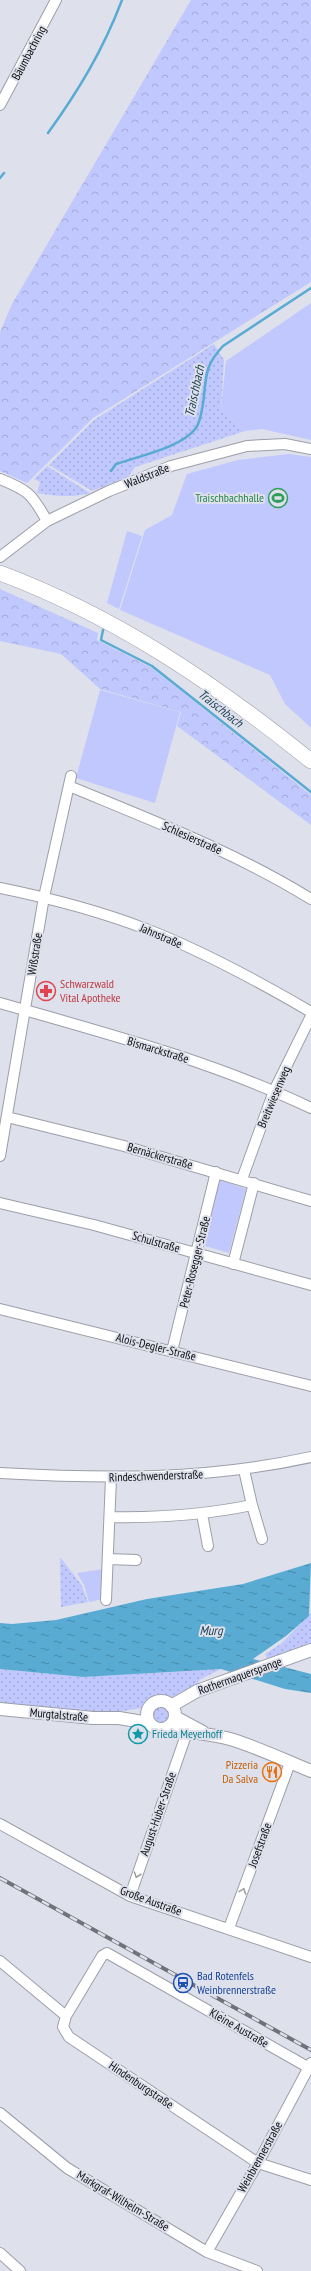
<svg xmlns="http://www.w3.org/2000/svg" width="311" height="2271" font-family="'PT Sans Narrow',sans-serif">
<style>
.grass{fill:url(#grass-dots)}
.forest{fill:url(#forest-crowns)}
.green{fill:#c0c8fe}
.water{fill:url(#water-ripples)}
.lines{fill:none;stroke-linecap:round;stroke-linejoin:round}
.stream{stroke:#59abd3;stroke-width:2.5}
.minor-casing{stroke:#9c9ea8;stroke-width:12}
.tertiary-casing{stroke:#9c9ea8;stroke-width:14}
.primary-casing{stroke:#9c9ea8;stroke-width:16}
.minor{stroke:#fff;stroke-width:10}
.tertiary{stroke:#fff;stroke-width:12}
.primary{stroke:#fff;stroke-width:15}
.rail-casing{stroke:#707179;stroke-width:4}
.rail{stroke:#dee0eb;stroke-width:2.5;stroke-dasharray:8;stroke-linecap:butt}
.oneway{stroke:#9f9fa1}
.labels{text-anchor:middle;stroke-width:4;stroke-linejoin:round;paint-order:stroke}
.street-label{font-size:12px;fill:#0e0f13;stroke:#dee0eb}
.leisure-label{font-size:12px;fill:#27864d;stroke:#dee0eb;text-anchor:end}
.health-label{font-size:12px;fill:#be3a42;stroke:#dee0eb;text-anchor:start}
.culture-label{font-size:12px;fill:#0d838f;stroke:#dee0eb;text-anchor:start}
.food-label{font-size:12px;fill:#c56008;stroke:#dee0eb;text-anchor:end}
.transit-label{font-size:12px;fill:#164399;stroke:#dee0eb;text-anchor:start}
.water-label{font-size:13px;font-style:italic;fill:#204556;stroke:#dee0eb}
</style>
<defs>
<pattern id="grass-dots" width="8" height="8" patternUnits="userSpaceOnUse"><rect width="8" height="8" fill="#c0c8fe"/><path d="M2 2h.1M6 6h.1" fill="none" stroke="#a4abd9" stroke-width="1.8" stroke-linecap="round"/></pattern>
<pattern id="forest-crowns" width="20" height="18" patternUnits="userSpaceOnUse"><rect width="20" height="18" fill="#c0c8fe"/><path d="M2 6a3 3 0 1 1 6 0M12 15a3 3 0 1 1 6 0" fill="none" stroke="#a4abd9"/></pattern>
<pattern id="water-ripples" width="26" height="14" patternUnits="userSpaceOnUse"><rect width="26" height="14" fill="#59abd3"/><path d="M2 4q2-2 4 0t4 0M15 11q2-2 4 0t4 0" fill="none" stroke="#488aaa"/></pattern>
</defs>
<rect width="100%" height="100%" fill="#dee0eb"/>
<path class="grass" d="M214,344L224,360L221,409L245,431L135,467L128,477L92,491L49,465L94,420Z
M47,466L90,493C72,498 55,496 37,493L40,482L34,479Z
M60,1557L81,1584L88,1602L61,1607Z
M311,1613V1643L271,1659L267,1658L265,1654L282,1643Z
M0,1669L83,1677L221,1669L199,1680L198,1685C189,1689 180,1695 171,1697C157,1700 154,1694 142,1708L97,1715L0,1703Z
M153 1715a8 8 0 1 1 16 0a8 8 0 1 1-16 0Z"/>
<path class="forest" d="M191,0H311V282L93,418L27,483L0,471V332L12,304Z
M0,589L98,633L97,640L152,668L311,795V825L177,726L181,712L100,689L61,654L0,641Z"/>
<path class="green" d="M311,303V440L262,429L245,431L221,409L226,361Z
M289,454L311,457V728L285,704L270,675L120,610L145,530L172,515L187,474L238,460Z
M127,531L142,536L119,609L107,603Z
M100,690L180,712L155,803L76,778Z
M219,1180L246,1189L229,1253L205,1246Z
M104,1569L103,1599L89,1602L84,1585L77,1573Z"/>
<path class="water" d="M311,1563L309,1616L286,1636L253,1659L311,1674V1693L285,1689L221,1669L83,1677L0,1669V1623L12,1624L56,1620L147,1599L243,1584Z"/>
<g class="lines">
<path class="stream" d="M48,133C79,90 103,50 122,0
M0,178L4,173
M111,471L116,464C139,456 181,448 196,428C201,421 203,404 204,396C206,373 207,363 223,346L311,288
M103,630L101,640L152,666L311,792"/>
<g class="minor-casing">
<path id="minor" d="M0,105L56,0
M0,479C28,490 32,494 47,521
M0,557L47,521L109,491L171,466L247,446L285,444L311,449
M69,786C151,820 235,852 311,899
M0,888C49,898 99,911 146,929C203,951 258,981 311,1012
M0,1003C105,1033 212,1061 311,1108
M7,1117L124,1146L311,1201
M0,1156L44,897L71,776
M242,1179L274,1091L311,1016
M0,1203L94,1225L311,1285
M233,1264L254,1183
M0,1309L311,1386
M172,1351L216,1172
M0,1473C106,1479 206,1480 311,1457
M252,1505L262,1539
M202,1514L208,1546
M110,1517C158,1518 204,1515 252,1505L244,1470
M108,1559L136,1560
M106,1600L111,1478
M0,1824L130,1896L311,1957
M130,1896L185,1738V1733
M229,1928L290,1763
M0,1961L66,2016L63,2027L69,2037L258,2163L311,2180
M66,2016L102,1956L107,1953L311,2069
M0,2113L67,2168L207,2252L257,2271
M207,2252L258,2163L311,2063
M0,2253L20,2271"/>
</g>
<g class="tertiary-casing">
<path id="tertiary" d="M147 1715a14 14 0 1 1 28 0a14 14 0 1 1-28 0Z
M171,1706L197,1691L311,1650
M0,1709L93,1718H119L149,1723
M175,1717L203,1732
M169,1726C189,1734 209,1733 230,1739C257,1747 284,1760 311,1771"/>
</g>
<g class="primary-casing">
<path id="primary" d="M0,573C117,617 214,683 311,761"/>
</g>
<use href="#minor" class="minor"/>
<use href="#tertiary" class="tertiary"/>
<use href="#primary" class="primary"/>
<g class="rail-casing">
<path id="rail" d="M0,1878L311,2050"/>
</g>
<use href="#rail" class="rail"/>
</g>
<defs><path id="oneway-chevron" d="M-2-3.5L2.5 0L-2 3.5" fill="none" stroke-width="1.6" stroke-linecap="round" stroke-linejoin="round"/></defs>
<g class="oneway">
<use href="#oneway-chevron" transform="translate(137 1875) rotate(109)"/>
<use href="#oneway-chevron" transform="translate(243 1891) rotate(-70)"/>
</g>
<defs>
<g id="stadium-ring" transform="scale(1)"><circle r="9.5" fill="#dee0eb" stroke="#2e9e5b" stroke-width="1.5"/><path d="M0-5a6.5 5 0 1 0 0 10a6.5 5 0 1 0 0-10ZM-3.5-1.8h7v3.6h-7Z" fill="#2e9e5b"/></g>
<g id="pharmacy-ring" transform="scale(1)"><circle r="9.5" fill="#dee0eb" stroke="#e0444e" stroke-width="1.5"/><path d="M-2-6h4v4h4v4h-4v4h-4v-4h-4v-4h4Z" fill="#e0444e"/></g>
<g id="sight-ring" transform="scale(1)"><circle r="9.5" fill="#dee0eb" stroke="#0f9aa8" stroke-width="1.5"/><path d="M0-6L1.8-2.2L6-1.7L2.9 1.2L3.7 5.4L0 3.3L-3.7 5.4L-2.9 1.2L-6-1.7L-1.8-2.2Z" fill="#0f9aa8"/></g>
<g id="restaurant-ring" transform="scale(1)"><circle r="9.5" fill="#dee0eb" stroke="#e8710a" stroke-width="1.5"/><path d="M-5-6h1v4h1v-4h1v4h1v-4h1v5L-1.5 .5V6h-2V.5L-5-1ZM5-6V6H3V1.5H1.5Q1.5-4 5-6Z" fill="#e8710a"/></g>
<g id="station-ring" transform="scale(1)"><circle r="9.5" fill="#dee0eb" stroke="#1a4fb4" stroke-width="1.5"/><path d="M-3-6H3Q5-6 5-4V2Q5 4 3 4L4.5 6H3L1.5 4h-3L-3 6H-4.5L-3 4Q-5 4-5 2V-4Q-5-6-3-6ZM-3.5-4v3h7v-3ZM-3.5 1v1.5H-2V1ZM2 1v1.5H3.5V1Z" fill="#1a4fb4"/></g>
</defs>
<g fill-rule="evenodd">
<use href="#stadium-ring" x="278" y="498"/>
<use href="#pharmacy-ring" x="46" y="991"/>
<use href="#sight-ring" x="138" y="1734"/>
<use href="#restaurant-ring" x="272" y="1772"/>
<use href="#station-ring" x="183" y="1983"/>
</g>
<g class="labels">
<g class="street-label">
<text transform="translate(29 53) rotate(-62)" y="4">Bäumbachring</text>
<text transform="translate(147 476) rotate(-22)" y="4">Waldstraße</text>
<text transform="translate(192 838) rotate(24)" y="4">Schlesierstraße</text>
<text transform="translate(161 936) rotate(23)" y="4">Jahnstraße</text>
<text transform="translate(35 954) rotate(-81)" y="4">Wißstraße</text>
<text transform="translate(158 1050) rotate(17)" y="4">Bismarckstraße</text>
<text transform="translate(274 1097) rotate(-67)" y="4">Breitwiesenweg</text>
<text transform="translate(160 1156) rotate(16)" y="4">Bernäckerstraße</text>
<text transform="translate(156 1242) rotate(16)" y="4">Schulstraße</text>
<text transform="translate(195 1262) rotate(-76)" y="4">Peter-Rosegger-Straße</text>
<text transform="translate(156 1347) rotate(14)" y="4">Alois-Degler-Straße</text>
<text transform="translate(156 1476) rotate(-2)" y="4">Rindeschwenderstraße</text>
<text transform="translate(240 1676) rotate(-20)" y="4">Rothermaquerspange</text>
<text transform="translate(59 1715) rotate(5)" y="4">Murgtalstraße</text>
<text transform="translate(158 1814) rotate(-71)" y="4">August-Huber-Straße</text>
<text transform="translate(260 1845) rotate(-70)" y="4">Josefstraße</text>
<text transform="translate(151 1901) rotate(20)" y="4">Große Austraße</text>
<text transform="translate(239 2028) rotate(30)" y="4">Kleine Austraße</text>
<text transform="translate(141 2085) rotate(34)" y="4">Hindenburgstraße</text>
<text transform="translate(260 2157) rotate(-61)" y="4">Weinbrennerstraße</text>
<text transform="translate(123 2201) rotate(31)" y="4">Markgraf-Wilhelm-Straße</text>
</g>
<g class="leisure-label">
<text x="264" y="502">Traischbachhalle</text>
</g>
<g class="health-label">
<text x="60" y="988">Schwarzwald<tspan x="60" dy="14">Vital Apotheke</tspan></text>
</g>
<g class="culture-label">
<text x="152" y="1738">Frieda Meyerhoff</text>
</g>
<g class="food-label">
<text x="258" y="1769">Pizzeria<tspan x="258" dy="14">Da Salva</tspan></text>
</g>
<g class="transit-label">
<text x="197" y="1980">Bad Rotenfels<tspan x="197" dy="14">Weinbrennerstraße</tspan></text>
</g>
<g class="water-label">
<text transform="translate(194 391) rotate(-78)" y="5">Traischbach</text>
<text transform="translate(221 708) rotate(38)" y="5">Traischbach</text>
<text x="211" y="1635">Murg</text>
</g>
</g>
</svg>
